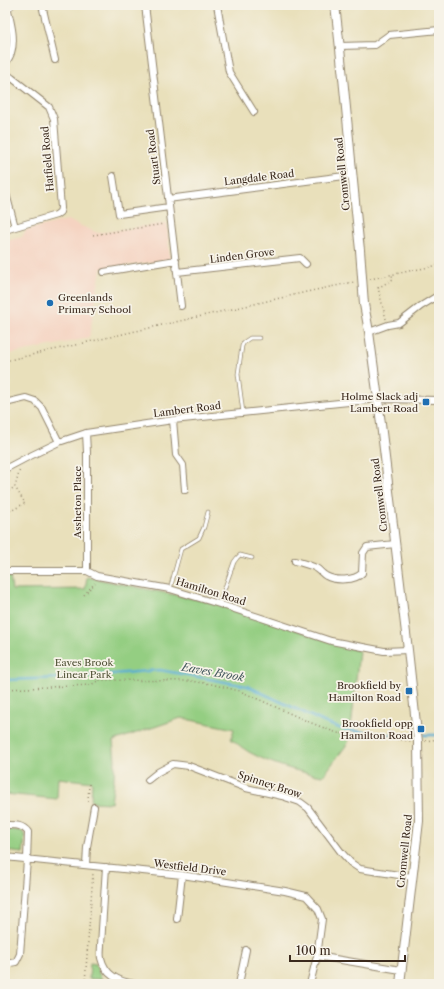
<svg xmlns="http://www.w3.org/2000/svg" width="444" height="989" font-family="'Libre Caslon Text',serif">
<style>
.built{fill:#f5d3c1}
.green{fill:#94ce82;stroke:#687c50}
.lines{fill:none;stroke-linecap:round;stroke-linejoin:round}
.stream{stroke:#58add4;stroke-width:2.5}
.service-casing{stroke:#92856c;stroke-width:4.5}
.minor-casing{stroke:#92856c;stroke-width:8}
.tertiary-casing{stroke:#92856c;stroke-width:10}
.secondary-casing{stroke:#92856c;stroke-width:10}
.path{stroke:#92856c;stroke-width:1.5;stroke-dasharray:1 3;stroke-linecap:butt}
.service{stroke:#fff;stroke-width:3}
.minor{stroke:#fff;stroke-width:6}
.tertiary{stroke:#fff;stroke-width:8}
.secondary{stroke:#fff;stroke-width:9}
.tertiary-bridge-casing{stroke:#92856c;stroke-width:10;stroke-linecap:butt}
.tertiary-bridge{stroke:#fff;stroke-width:8}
.poi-dot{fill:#1f6fb2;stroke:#f7f3e8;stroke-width:1.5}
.labels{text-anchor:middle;stroke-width:3.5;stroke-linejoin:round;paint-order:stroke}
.street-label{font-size:10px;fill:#3b2a1e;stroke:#f7f3e8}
.poi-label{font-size:10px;fill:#3b2a1e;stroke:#f7f3e8;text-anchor:end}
.park-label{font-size:10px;fill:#515337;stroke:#f7f3e8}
.water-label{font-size:11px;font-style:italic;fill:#45585e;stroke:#f7f3e8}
</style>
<rect width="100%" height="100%" fill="#f7f3e8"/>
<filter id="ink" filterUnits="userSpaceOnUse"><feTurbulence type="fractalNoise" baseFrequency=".025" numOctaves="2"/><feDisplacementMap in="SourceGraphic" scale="8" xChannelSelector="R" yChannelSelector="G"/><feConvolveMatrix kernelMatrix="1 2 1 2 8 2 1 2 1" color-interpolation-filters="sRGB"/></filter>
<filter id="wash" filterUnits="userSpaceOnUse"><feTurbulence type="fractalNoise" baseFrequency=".012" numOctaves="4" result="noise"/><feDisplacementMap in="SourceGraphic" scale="16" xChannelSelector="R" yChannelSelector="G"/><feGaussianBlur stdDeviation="0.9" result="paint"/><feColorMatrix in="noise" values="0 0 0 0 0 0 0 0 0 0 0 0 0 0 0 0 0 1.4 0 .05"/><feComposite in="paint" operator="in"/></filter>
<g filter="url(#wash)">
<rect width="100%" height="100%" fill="#e9e0bb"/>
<path class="built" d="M67,220L98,233L167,223L170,260L101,269L89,338L5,355V241L22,237L26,230Z"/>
<path class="green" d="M5,576H10L12,590L85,589L87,577L219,604L359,651L352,719L348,743L323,776C297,772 271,764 249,752C242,748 237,743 231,739L234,729L181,718L113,741L115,760L114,779L111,803L91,802L92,782L58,778L57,799L5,794Z
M5,829L22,831L25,836L23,853L5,851Z
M90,963L96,964L99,974L102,979H89Z"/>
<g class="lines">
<path class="stream" d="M5,680L64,678L160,670L247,686L328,724L345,730L405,736L410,735
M424,735H439"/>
</g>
</g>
<g filter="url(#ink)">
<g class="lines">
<g class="service-casing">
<path id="service" d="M243,413L238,374L242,346L244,342L250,338H259
M170,589L181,549L199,538L204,527L208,512
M219,604L234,562L237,558L240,555L252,558"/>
</g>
<g class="minor-casing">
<path id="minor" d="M42,5L55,60
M145,5L181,306
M217,5L229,72L254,112
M340,46L375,45L389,35L439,30
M5,64C7,61 10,57 11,53C16,38 10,20 7,6
M5,73L12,78L49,107L54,119L61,208L60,212L56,215L5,230
M113,176L119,214L169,207
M5,190L15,227
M168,199L352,175
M104,272L176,260
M177,272L300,258L306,264
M369,332L388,325L399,323L421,306L439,295
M5,403L26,398L35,401L42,408L59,442
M173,420L176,455L183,465L185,490
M86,433L87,452V571
M5,469L24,459L59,442L86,433L173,420L378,399L439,400
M295,561C302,563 310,565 316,568C320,570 322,574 326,576C335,581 355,581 362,573L363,553L367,547L395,544
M5,571H87L97,576L170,589L219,604L331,641L384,651L408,650
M148,780L158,772L173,764L189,766L246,788L282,796L300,802L308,808L341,852L351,863L360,869L412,877
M5,825C14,825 22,824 28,832L27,860L20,954L16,962L5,964
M5,857L182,875L285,891L306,896L318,909L322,919L317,956L310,984
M86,865L87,847L94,807
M106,867L101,945C101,949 100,954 101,958C105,975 118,981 134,984
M177,919L182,875
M317,956L401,970
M239,984L246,950"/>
</g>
<g class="tertiary-casing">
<path id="tertiary" d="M335,5C345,86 351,168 360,250
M364,304L369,332L378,399L408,650L418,742L419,821L400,984"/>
</g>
<g class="secondary-casing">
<path id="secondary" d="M5,6L10,5"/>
</g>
<path class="path" d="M93,235L164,224
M370,279L439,265
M386,319L378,288L393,279L392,275
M5,361L311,291L354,282
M5,493L15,487
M5,499L11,511L25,503L15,487L20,469
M84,595L95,583
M5,689L91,685L99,680H105L191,681L211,684L240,691L309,722L337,733L411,741
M425,741L439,739
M89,784L88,801L90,803
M85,983L93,873
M86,983L106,980"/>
<use href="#service" class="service"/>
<use href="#minor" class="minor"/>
<use href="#tertiary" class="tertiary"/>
<use href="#secondary" class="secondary"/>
<g class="tertiary-bridge-casing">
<path id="tertiary-bridge" d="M360,250L364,304"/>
</g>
<use href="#tertiary-bridge" class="tertiary-bridge"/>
</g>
</g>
<g class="poi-dot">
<circle cx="50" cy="303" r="4"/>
<rect x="422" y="398" width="8" height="8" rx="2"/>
<rect x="405" y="687" width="8" height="8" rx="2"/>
<rect x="417" y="725" width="8" height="8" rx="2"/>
</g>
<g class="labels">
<g class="street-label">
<text transform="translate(153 157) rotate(-97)" y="4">Stuart Road</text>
<text transform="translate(47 159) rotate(-95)" y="4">Hatfield Road</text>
<text transform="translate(342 174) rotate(-96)" y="4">Cromwell Road</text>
<text transform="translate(259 177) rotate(-7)" y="4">Langdale Road</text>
<text transform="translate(242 255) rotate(-7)" y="4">Linden Grove</text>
<text transform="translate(187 409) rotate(-7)" y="4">Lambert Road</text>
<text transform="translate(379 495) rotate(-97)" y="4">Cromwell Road</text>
<text transform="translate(77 502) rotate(-90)" y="4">Assheton Place</text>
<text transform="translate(211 591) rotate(17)" y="4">Hamilton Road</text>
<text transform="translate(270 784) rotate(18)" y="4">Spinney Brow</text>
<text transform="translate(404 851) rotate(-84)" y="4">Cromwell Road</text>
<text transform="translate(190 867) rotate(7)" y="4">Westfield Drive</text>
</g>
<g class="poi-label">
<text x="58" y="301" text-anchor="start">Greenlands<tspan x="58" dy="12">Primary School</tspan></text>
<text x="418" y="400">Holme Slack adj<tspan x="418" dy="12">Lambert Road</tspan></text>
<text x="401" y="689">Brookfield by<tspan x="401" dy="12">Hamilton Road</tspan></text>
<text x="413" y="727">Brookfield opp<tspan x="413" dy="12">Hamilton Road</tspan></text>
</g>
<g class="park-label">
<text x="84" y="666">Eaves Brook<tspan x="84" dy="12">Linear Park</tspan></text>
</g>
<g class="water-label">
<text transform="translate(213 672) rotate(10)" y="4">Eaves Brook</text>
</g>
</g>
<rect width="444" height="989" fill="none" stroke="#f7f3e8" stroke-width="20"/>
<path d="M290 955v6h115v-6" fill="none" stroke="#3b2a1e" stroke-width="2"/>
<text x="296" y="955" font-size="12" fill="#3b2a1e" stroke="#f7f3e8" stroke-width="3" paint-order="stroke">100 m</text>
</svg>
